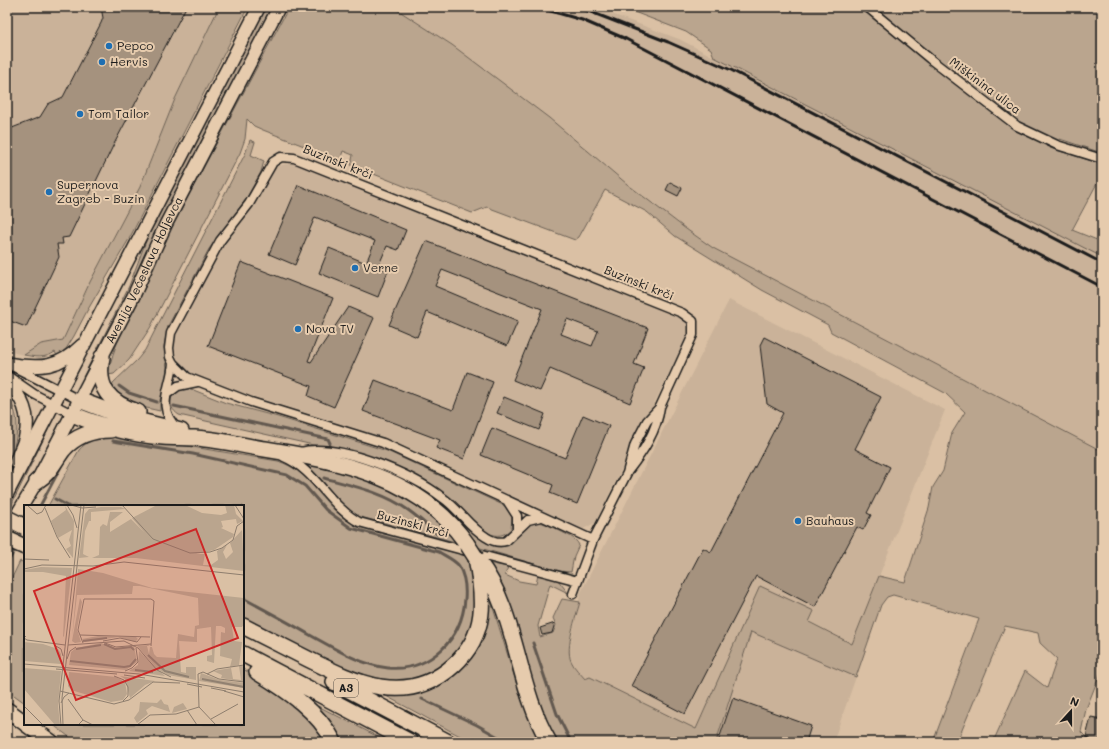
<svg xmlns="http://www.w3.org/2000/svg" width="1109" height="749" font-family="Mali,sans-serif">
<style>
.built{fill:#cab299}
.green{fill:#baa58e;stroke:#6b6055}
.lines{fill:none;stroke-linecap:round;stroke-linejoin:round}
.stream{stroke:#62594f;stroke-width:3}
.building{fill:#a5927e;stroke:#1c1c1c;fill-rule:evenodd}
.minor-casing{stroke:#1c1c1c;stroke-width:11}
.secondary-casing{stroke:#1c1c1c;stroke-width:15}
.motorway-casing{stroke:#1c1c1c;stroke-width:18}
.minor{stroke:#e6cbad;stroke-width:8}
.secondary{stroke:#e6cbad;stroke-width:12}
.motorway{stroke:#e6cbad;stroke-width:15}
.rail{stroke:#1c1c1c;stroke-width:3}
.motorway-bridge-casing{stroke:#1c1c1c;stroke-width:18;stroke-linecap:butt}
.motorway-bridge{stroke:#e6cbad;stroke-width:15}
.poi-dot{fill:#1f6fb2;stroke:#e6cbad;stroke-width:1.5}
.labels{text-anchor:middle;stroke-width:4;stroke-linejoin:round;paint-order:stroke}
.shield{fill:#e6cbad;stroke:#595048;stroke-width:1}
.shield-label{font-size:11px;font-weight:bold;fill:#1c1c1c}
.poi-label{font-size:12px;fill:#1c1c1c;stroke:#e6cbad;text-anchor:start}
.street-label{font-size:12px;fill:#1c1c1c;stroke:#e6cbad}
.inset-river{fill:none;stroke:#918171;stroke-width:2}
.inset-road{fill:none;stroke:#8e7e6e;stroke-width:1}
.view{fill:#cd2727;fill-opacity:0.15;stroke:#cd2727;stroke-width:2}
.inset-edge{fill:none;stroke:#1c1c1c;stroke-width:2}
</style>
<rect width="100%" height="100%" fill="#dac0a4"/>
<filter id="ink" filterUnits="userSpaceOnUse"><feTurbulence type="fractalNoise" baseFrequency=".025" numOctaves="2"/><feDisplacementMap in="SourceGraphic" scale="8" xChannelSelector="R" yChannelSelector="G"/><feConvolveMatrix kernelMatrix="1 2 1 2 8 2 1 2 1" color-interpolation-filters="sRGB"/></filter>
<g filter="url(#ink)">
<path class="built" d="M7,7H219L175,99L140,187L90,282L63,340L41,344L24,355L7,351Z
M393,7H593L679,39L1102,256V451L713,248L686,229L627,184L549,118L500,81L452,45Z
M289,163L302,166L687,321L690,331L595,523L583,529L578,528L403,446L373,434L243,393L196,375L184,368L175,354L174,346L176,335L182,322L218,254L256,203L273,171L278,166Z
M729,300L945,410L852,644L809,622L814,612L760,586L696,729L590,677L585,680L571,661L569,652L580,594Z
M751,631L856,677L833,742H716Z"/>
<path class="green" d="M219,7H248L129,239L87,311L74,336L66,349L57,356L55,352C45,359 35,357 24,355L41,344L63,340L90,282L140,187L175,99Z
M265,7H272L156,231L133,285L85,377H83L129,286L151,228Z
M289,7H393L452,45L500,81L549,118L627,184L686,229L713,248L1102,451V669L1086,709L1081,732L1085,736L1083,742H993L1025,671L1047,688L1057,659L1040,643L1038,633L1005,626L957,742H933L979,619L893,595L887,597L881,605L856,677L751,632L716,742H554L487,563L508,567L505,575L519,581L536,584L538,575L558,580L568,593L550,584L538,626L540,637L553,633L556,625L553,618L562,599L580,602C576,616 565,648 571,661C574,668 581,674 585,679L590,677L696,729L760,586L814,611L809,622L852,644L879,576L905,582L929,508L933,487L943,471L952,433L965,412L945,393L831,332L828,325L762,290L675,236L647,212L605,190L579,237L575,240L487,207L472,213L351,165L353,155L343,151L340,160L263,130L254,126L247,119L245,139L240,153L150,328L129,360L114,374L108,375C112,347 127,323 140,298C149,279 157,259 166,238Z
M621,7H1102V153L1060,139L1050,148L1102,164V174L1072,230L1102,242V257L714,57L711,49L686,32Z
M250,140L255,142L251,155L264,161L261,172L246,199L209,249L168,326L164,346L167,368L166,380L160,400V411L133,405L111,390L113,383L137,360L145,350L245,154Z
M186,387L226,403L278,417L387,451L505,506L512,517L511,529C504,536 497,537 488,533C479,528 462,508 452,500C429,481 403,469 376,459L179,415C165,406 170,391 186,387Z
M7,398C24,416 16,446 7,465Z
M46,429L48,430L7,514C7,494 36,449 46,429Z
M119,435L278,461C310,472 316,495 340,515C344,519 350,522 355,525L467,556L478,585L471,637L446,666L409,683L369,681L243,620V506H48L79,450C92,436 102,436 119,435Z
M306,464C370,478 415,490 459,543L357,516L341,505L305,465Z
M366,464C393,474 419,485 443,503C455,512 481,543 493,546C516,552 519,524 537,522C544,522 553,528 560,531C567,535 575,537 579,545L574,556L571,572L558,571L477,547Z
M20,561L25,563V703L7,690V588Z
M490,598L521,698L540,742H471L386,696L418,692L484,631L488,617Z
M243,669L293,700L329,742H76L52,724H243Z
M318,706L388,742H343L330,720Z"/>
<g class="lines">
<path class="stream" d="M119,386L129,393L157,402
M174,406L328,439L330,443L329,446
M113,441L193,454L287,475L305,486L326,510L351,528L439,552C445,556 455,560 459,566C464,575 466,588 465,599C462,639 430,672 388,668C360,665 334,648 310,635C288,622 265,610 243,598
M324,478C353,486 383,492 408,510C418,517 428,526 437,534
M55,499L68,506
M40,506L64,461
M7,564L16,547
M533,643L557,714L571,742
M422,699L477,725L507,742"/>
</g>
<path class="building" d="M101,7H186L113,146L69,237L62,238L63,244H57L59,257L26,327L7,320V130L40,117L48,104L63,97L101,23L103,18Z
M670,182L682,188L678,196L666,190Z
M298,185L406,230L398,250L387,246L378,267L388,271L378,297L319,273L329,248L366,263L375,241L315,217L295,265L269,254Z
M426,241L648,328L634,364L644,368L630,403L550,369L540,391L513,380L542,309L442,270L435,286L518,321L507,346L427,312L417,337L389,325ZM567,319L598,331L592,346L561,334Z
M241,262L333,298L308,361L311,362L348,307L374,318L334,407L308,396L311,386L208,346Z
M764,337L881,397L855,449L890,467L867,513L871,515L863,530L857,527L815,607L756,576L685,714L631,686L703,548L711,552L783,413L767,404L760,345Z
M467,372L493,382L464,459L436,448L440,440L363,411L375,380L453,410Z
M504,397L545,414L539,430L497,413Z
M583,415L609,426L577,504L550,493L553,485L481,455L492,428L565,458Z
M555,623L552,633L542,635L540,628Z
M733,698L811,726L806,742H718Z
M1091,717L1102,719V742H1089L1090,738L1086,737Z"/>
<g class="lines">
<g class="minor-casing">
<path id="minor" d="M867,7L930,59L1017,126L1057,145L1102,159
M173,363C171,388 155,407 177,428
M14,367L79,400
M8,376L34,394L72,414
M167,394L178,386L197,382
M300,452C338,442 412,474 443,498C459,509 469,527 486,537C492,541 499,543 506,541L528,520L541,517
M284,457C316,470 329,506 359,522L578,581
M628,471C643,452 657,431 660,407
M508,502L517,516V530
M573,594L593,540L627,473L635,444L647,421L660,407L693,335V321L682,313L294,158L281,157L273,162L249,204L220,241L171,333L169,348L170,357L173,363L187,377L251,402L383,443L593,540"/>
</g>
<g class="secondary-casing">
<g id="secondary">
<path d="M10,364C41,369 59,368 82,345"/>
<path d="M7,380C22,398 31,414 25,438C23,446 18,454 16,462"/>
<path d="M7,494L259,7"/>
<path id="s1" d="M7,531L37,481L133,297L166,224L279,7"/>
</g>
</g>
<g class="motorway-casing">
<path id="motorway" d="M102,357C96,388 109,403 138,412
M79,400L124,417L181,431
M72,414C101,426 131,435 163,437C177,438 191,437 205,439C225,441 245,446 265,449C339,461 421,477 467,544
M37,481C50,473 54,462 63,450C75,436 93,430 111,430
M7,539L25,547
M479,562C518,614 516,686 549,742
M243,626C265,637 286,648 308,659C356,683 407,708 454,665C488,634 484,598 476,558
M243,654L410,742
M257,672C287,690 318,711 334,742
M334,682L448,742
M7,710L25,723
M26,724L51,742"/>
</g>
<use href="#minor" class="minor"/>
<use href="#secondary" class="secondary"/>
<use href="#motorway" class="motorway"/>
<path class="rail" d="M537,7L582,20L626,39L1102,287
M578,7L668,42L731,70L1102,263"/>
<g class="motorway-bridge-casing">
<path id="motorway-bridge" d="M7,518L25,527
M467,544L476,558"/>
</g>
<use href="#motorway-bridge" class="motorway-bridge"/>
</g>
</g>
<g class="poi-dot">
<circle cx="109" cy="46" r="4"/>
<circle cx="102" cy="62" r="4"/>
<circle cx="80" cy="114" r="4"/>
<circle cx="49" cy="192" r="4"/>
<circle cx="355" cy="268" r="4"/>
<circle cx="298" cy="329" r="4"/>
<circle cx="798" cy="521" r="4"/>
</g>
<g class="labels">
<rect class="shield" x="334" y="679" width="24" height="18" rx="3"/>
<g class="shield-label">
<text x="346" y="692">A3</text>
</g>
<g class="poi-label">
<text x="117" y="50">Pepco</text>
<text x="110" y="66">Hervis</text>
<text x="88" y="118">Tom Tailor</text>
<text x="57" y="189">Supernova<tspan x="57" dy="14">Zagreb - Buzin</tspan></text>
<text x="363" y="272">Verne</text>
<text x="306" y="333">Nova TV</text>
<text x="806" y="525">Bauhaus</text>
</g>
<g class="street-label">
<text transform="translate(985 86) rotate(37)" y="4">Miškinina ulica</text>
<text transform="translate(338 162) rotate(22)" y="4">Buzinski krči</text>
<text dy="4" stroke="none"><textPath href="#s1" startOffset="295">Avenija Većeslava Holjevca</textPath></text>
<text transform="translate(639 283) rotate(22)" y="4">Buzinski krči</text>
<text transform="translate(413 524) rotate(15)" y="4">Buzinski krči</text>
</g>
</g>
<g transform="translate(24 505)">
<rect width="220" height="220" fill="#dac0a4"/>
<path d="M133,0H161L178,8L197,10L203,8L201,0H210L212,9L219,16L213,19L212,14L197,16L199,22L197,23L210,29L209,32L190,45L172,49H181L179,60H187L194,55L193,46L203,40L199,47L202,54L209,47L206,38L218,25L220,66L112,53H68L75,50L76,22L79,19L83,21L86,7H99L86,17V27L107,14L120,27L108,13ZM41,1L50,16L49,53L42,44L47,41L45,35L48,25L34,33L27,16L42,5ZM77,2H97L101,4L67,7V16H65L61,26L59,49L65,52L55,53L61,9L65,4ZM17,62L48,63L40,131L34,137L39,132L42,71L19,67H0V65ZM54,64L79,68L128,83L220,93V119L218,122H208L210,136L218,137L215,160L206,162L208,154L196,151L197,127L201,128V123L197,121H192L190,158L183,156V151L188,150L187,122L173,124V137L155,136L157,167L162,168V162H172V175L144,170L133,164L113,141L124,140L126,141H123L125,149L126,142H128L130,149L133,152L152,153L154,129L170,132L171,121L175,120L174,93L116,81H109L108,89L53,90L48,134ZM56,93L58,97L53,124L57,137L51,138L48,136ZM74,131L112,132L114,134L111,137L95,132L61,137L58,134ZM0,137L19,139L34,144L37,149V159L0,156ZM77,138L92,143L110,141L113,157L102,165L45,160L47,147L52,143ZM115,146L141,171L105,166L114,160ZM215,161H220V177L197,173L198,170L189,166L207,163L209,174L217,175ZM0,163L37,166L34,200L36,220H31L0,184ZM45,167L92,172L101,177L103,189L99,195L87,197L47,185L44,181ZM177,168L196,175L220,178V183L175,176ZM96,171L131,176L121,180L106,193L101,174ZM137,194L140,199L144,200L146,207L128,201L122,205L124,209L113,218L110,213L115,206L116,197L133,198ZM159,198L163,204L148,208L150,202Z" fill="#baa58e"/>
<path class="inset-river" d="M59,136L83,133M80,139L91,144L107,142L110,145M52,144L77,140M124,150L141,166L165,172M46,156L100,162L106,161L112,154M111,165L129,167M178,174L220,182"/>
<path class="inset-road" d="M3,0L13,9L18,7L22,0M43,0L49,10L53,23M47,0L58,3L72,2M52,0H98M98,0L129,34L166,48L186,47L198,43L209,35L213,21L220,16M211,0L220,14M21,3L33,32L46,53M0,54L25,55M0,64L18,60L69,61L100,57L220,70M56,130L126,132M2,131L0,133L3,135L41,140M79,136L96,133L113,137L117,132M59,138L54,125L60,94H127L130,96L127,141M81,138L92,142L127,139M30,140L37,144L39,151M44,140L100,136L114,143L133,165L147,172M43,154L46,146L52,142M0,159L115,169L220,187M32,164L93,169M101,166L108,163L114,157L112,143M183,169L193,164L220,160M100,170L121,173M90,171L100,175L104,182V191L99,196M163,179L178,182M187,183L202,186M36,186L90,199L105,195L129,177L156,178M200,186L220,192M44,194L59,215M37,198L40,192L45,188M0,201L19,220M163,205L173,220M187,214L214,199M37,220L35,196L57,0M39,220L38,193L60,0M54,220L59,215L69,220M113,220L126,210L152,209L175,202M192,220L175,202L174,169L179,167L195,174L220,177"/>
<path class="view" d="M172,24L214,133L52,195L10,86Z"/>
<rect width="220" height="220" class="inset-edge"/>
</g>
<rect width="1109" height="749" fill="none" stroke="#e6cbad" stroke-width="24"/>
<rect x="12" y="12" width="1085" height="725" fill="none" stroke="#1c1c1c" stroke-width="1.5" filter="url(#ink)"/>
<g transform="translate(1071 711) rotate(21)" stroke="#e6cbad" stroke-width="3" paint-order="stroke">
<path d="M0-3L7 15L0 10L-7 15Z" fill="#1c1c1c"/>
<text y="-6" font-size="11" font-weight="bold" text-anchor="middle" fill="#1c1c1c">N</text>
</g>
</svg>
